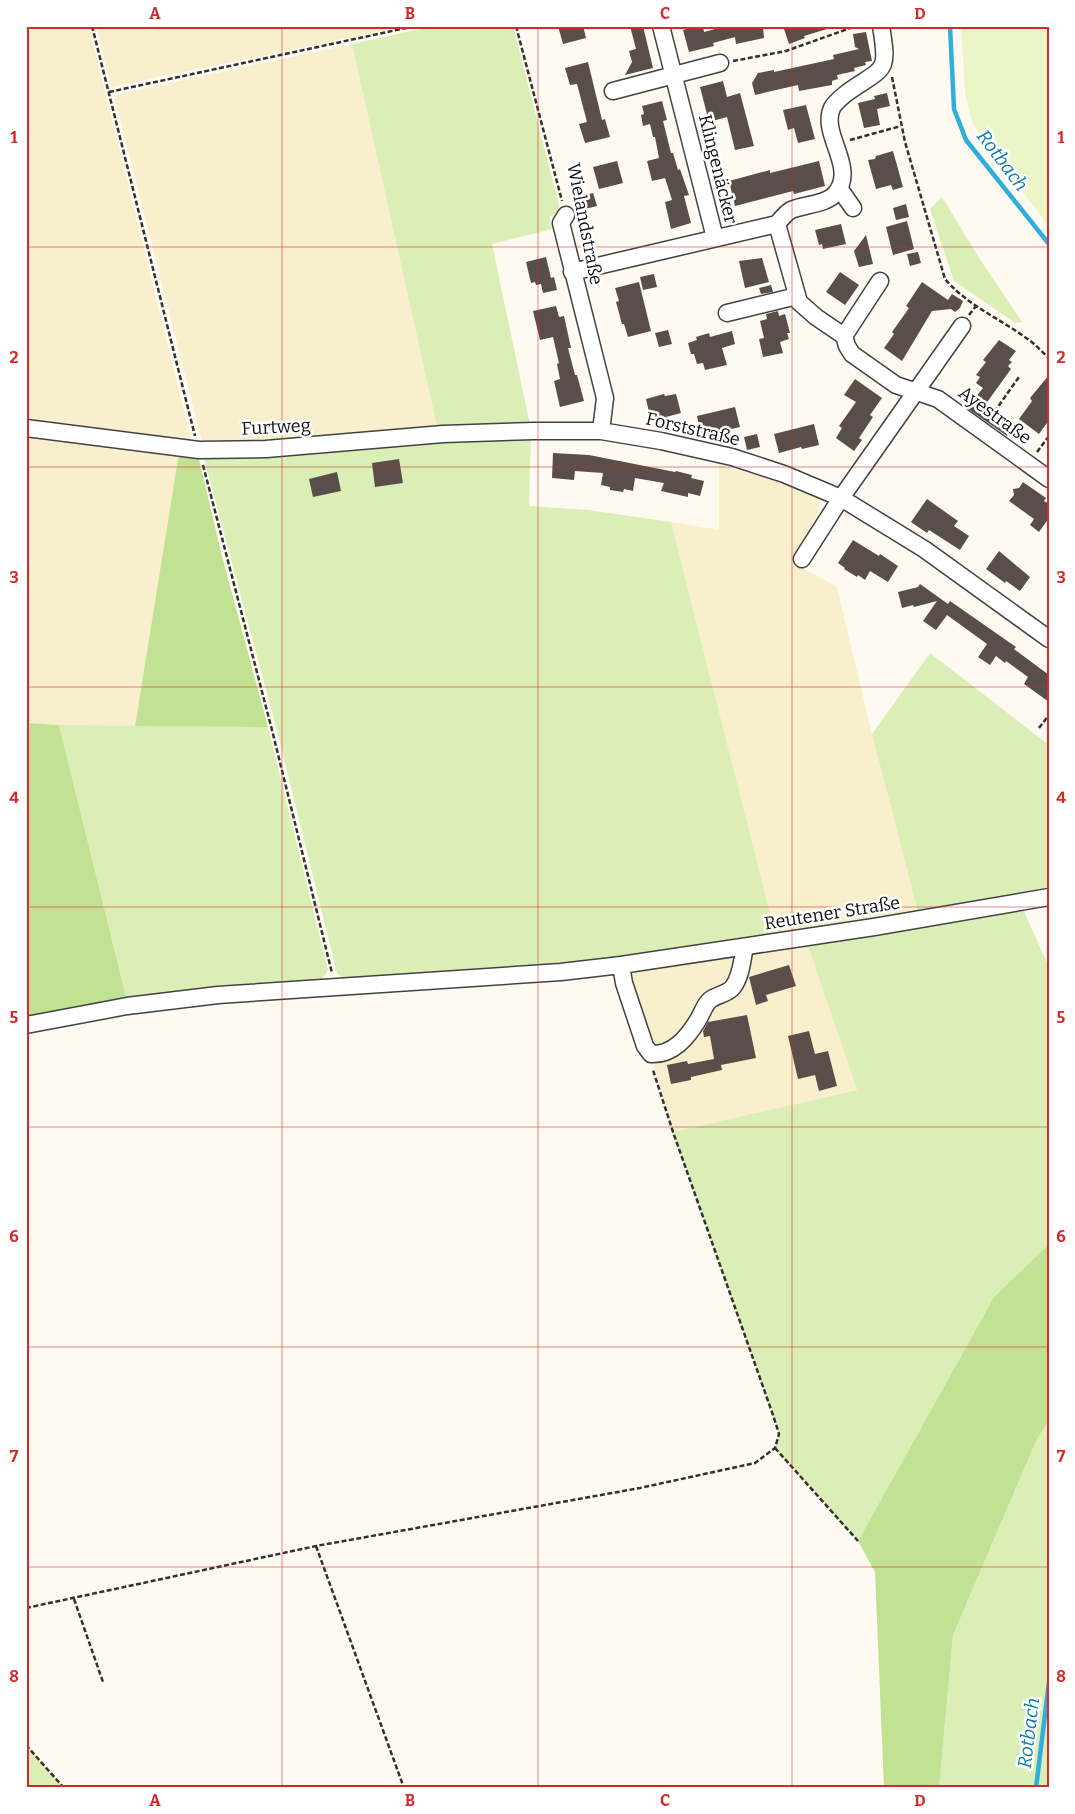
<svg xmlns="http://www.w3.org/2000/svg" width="1075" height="1814" font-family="Bitter,serif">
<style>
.farmland{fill:#f9efcd}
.green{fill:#dbeeb5}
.forest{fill:#c1e193}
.pitch{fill:#ebf5c8}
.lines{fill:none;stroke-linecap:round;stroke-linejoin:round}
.stream{stroke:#2eaedc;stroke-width:4.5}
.building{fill:#594e4a}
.minor-casing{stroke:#424242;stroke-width:19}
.path{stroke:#313131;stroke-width:2.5;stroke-dasharray:5 2.5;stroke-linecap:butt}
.minor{stroke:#fff;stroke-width:16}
.grid{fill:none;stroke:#d62828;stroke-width:1;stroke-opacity:0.55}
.labels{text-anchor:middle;stroke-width:5;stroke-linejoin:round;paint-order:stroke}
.street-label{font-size:18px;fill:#0f0f0f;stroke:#fff}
.water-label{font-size:19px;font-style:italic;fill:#097daf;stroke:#fff}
.neatline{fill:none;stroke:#d62828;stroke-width:2}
.grid-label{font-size:16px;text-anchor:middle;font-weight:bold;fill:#d62828}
</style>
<rect width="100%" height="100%" fill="#fffaf1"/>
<path class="farmland" d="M26,26H89L192,444L26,424Z
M96,26H397V28L111,87Z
M352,44L438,431L203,446L114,95Z
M26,434L179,453L135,726L59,725L26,723Z
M719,465L767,478L814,494L819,504L818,515L792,562L837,587L872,734L918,912L776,937L671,522L719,530Z
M807,943L857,1090L673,1132L654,1066L628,984L632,974L640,969Z"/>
<path class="green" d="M434,26H513L561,213L550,216L552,229L492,244L530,425L438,431L352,44Z
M942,197L981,261L1022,322L1015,323L954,281L930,209Z
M531,434L529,506L588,510L671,522L776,937L560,966L344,979L337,973L276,727L203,455Z
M930,653L1049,745V891L918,912L872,734Z
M59,725L268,727L328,970L321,981L127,1001Z
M1022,907L1049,967V1244L994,1297L858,1541L775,1448L779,1434L773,1415L673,1132L857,1090L807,943Z
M1049,1420V1788H939L953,1635L1036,1441Z
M26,1745L64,1788H26Z"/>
<path class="forest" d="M179,453L198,455L222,556L268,727L135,726Z
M26,723L59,725L127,1001L26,1019Z
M1049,1244V1420L1036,1441L953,1635L939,1788H884L875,1572L858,1541L994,1297Z"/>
<path class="pitch" d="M961,26H1049V227L972,123L965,92Z"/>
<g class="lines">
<path class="stream" d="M950,26L954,109L966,140L1049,244
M1036,1788L1049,1682"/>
</g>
<path class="building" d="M558,26H583L586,38L563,44Z
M630,26H643L653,68L625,75L632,62L629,51L636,49Z
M697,26H703L704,32L726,26H763L764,38L736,44L735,37L713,43L714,46L689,52L683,30Z
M783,26H827V29L804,36L805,38L789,44Z
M866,32L872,61L865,62L866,65L854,68L855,71L837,75L838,79L832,81V85L799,91L798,85L755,95L752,83L758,73L774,70V72L834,59L833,55L859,49L855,47L853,34Z
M588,62L602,120L605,119L610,137L585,143L579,124L587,122L577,84L570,85L565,68Z
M723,81L727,97L740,93L754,146L735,150L727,117L709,122L700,87Z
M887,93L890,106L877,109L880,125L864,128L858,103L875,99L874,96Z
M662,101L667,120L663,121L671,153H673L678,170L680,169L689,195L684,196L691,223L671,229L665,202L672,200L665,178L652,181L647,161L659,158L655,137H653L650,124L643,126L641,115L644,114L642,106Z
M806,105L815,139L798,143L794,128L788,130L783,110Z
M893,151L903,187L893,190L891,185L876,189L868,160L875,159L876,156Z
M617,161L623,183L599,189L593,167Z
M819,161L825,186L794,194L793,191L735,206L729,181L770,170V173Z
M593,193L597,206L581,210L578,197Z
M906,204L909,217L896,220L893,208Z
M907,221L914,249L893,255L886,227Z
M841,224L846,244L823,249L822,244L819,245L815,230Z
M866,235L873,264L859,267L854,251Z
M918,252L921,263L910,266L907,254Z
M546,257L551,278L554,277L557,290L543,293L541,284L536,285L535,282L531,283L526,262Z
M762,258L769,282L745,288L739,261Z
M840,272L859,285L845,305L826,292Z
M654,274L657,287L643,290L640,277Z
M639,282L651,331L628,337L624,324H622L616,302L619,301L615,288Z
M922,282L948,300L952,294L963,301L960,308L955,312L951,309L932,311L902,361L884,348L894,334L892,332L909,308L906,306Z
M771,285L773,292L761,294L759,288Z
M556,306L559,317L564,316L571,348H568L575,375H577L584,401L560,407L554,381L560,379L557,364L559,363L553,337L540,340L533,311Z
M778,311L779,316L785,314L790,333H787L789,339L780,342L783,353L763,357L759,339L764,338L760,321L767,319L766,314Z
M668,330L672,344L659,347L655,333Z
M732,331L735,344L722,348L727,365L705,370L703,363L697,364L694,354H691L688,343L697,340L696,337L709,333L710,337Z
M999,340L1016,351L1009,360L1012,362L1008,366L1011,369L985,405L1014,426L1007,436L967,408L983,388L976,383L980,377L976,375L986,362L983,360Z
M1049,375V420L1039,434L1019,419L1032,401L1030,398Z
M855,379L882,398L870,415L873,417L859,438L862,440L854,451L836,438L842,428L839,426L856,402L844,395Z
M664,394L665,396L676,394L681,413L651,421L646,399Z
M735,407L740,427L701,436L697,416Z
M814,424L819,445L802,449L801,447L779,453L774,434Z
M757,434L760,447L747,450L744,437Z
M553,453L589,455L675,472L676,471L692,475L691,478L704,481L700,496L688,493V497L661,491L664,483L635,478L633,491L624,489L623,492L610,490V487L601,485L603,473L575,471L574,480L552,478Z
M399,459L403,483L375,487L372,463Z
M337,472L341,491L313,497L309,479Z
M1023,482L1046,498L1044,501L1049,504V518L1039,532L1030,525L1034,519L1009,501L1014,495L1013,489L1019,488Z
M927,499L958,521L954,526L969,536L960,550L929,530L927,533L911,522Z
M853,540L879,556L880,554L898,566L888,582L870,571L865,580L858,575L857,577L844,569L845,568L838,563Z
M999,551L1030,577L1020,591L1006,581L1005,583L986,569Z
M920,584L948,604L950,601L1016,647L1014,649L1049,675V702L1024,684L1028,677L1006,661L1005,663L996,656L990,665L978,657L987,644L947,615L936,630L923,621L937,601L914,607L913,605L902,608L898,592L918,587Z
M789,965L796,986L766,995L768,1001L756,1005L749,977Z
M747,1015L756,1058L721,1065L722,1070L691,1077V1080L671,1084L667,1065L687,1061L688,1064L714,1059L710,1036L704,1037L703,1031L708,1022Z
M809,1031L815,1054L828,1051L837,1086L819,1091L815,1075L798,1079L788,1036Z"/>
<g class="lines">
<g class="minor-casing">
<path id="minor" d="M661,26L715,238
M613,91L720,63
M839,188L853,208
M566,215L561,223L605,398L601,431
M777,224L799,302L816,317L844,336L847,346L852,354L896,385L938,399L1049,479
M572,272L777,224C781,219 786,213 791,210C805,204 826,205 836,193C857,167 820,134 832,108C835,102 843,96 848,92C885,66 889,74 881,26
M727,313L797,296
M844,336L880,281
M26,428L199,450L266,449L443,434L534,431H601L661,441L732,457L784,474L841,498L924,549L1049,639
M802,559L841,498L962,326
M621,965L624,983L645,1046L651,1054C673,1055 687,1038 698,1020C702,1014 704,1005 710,1000C716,995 728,994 733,987C741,977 742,960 745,947
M26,1025L127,1006L218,995L561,972L621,965L874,927L1049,897"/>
</g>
<path class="path" d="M92,26L195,436
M516,26L562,201
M733,61L786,51L856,26
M892,77L905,142L945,279C968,306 1001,319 1029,340C1036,345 1042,352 1049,358
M109,92L415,26
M850,140L901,126
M969,315L976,306
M990,418L1019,377
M1037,452L1049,436
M203,465L272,730L332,973
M1039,728L1049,715
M775,1448L858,1541
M316,1546L404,1788
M74,1599L103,1682
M26,1608L316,1546L640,1488L755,1463L775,1448L779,1434L773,1415L673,1132L653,1070
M26,1745L64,1788"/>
<use href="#minor" class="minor"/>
</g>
<path class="grid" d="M282,26V1788M538,26V1788M792,26V1788M26,247H1049M26,467H1049M26,687H1049M26,907H1049M26,1127H1049M26,1347H1049M26,1567H1049"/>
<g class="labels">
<g class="street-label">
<text transform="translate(718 169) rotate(76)" y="6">Klingenäcker</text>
<text transform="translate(585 224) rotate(79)" y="6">Wielandstraße</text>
<text transform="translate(995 415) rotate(36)" y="6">Ayestraße</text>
<text transform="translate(276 427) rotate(-3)" y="6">Furtweg</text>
<text transform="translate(693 429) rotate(13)" y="6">Forststraße</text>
<text transform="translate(832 913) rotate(-9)" y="6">Reutener Straße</text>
</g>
<g class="water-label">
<text transform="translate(1003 160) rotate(53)" y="7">Rotbach</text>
<text transform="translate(1028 1733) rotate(-83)" y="7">Rotbach</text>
</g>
</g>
<rect width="1075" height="1814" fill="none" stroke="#ffffff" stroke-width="55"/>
<rect x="28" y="28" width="1020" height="1758" class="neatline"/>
<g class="grid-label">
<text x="155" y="19">A</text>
<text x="410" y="19">B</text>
<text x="665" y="19">C</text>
<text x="920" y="19">D</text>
<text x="14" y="143">1</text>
<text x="1061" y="143">1</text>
<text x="14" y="363">2</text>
<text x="1061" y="363">2</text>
<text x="14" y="583">3</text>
<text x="1061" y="583">3</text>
<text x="14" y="803">4</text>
<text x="1061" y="803">4</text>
<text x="14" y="1023">5</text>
<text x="1061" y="1023">5</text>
<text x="14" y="1242">6</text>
<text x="1061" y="1242">6</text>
<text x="14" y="1462">7</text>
<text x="1061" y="1462">7</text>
<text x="14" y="1682">8</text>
<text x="1061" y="1682">8</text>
<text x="155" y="1806">A</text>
<text x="410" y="1806">B</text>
<text x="665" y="1806">C</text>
<text x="920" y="1806">D</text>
</g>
</svg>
